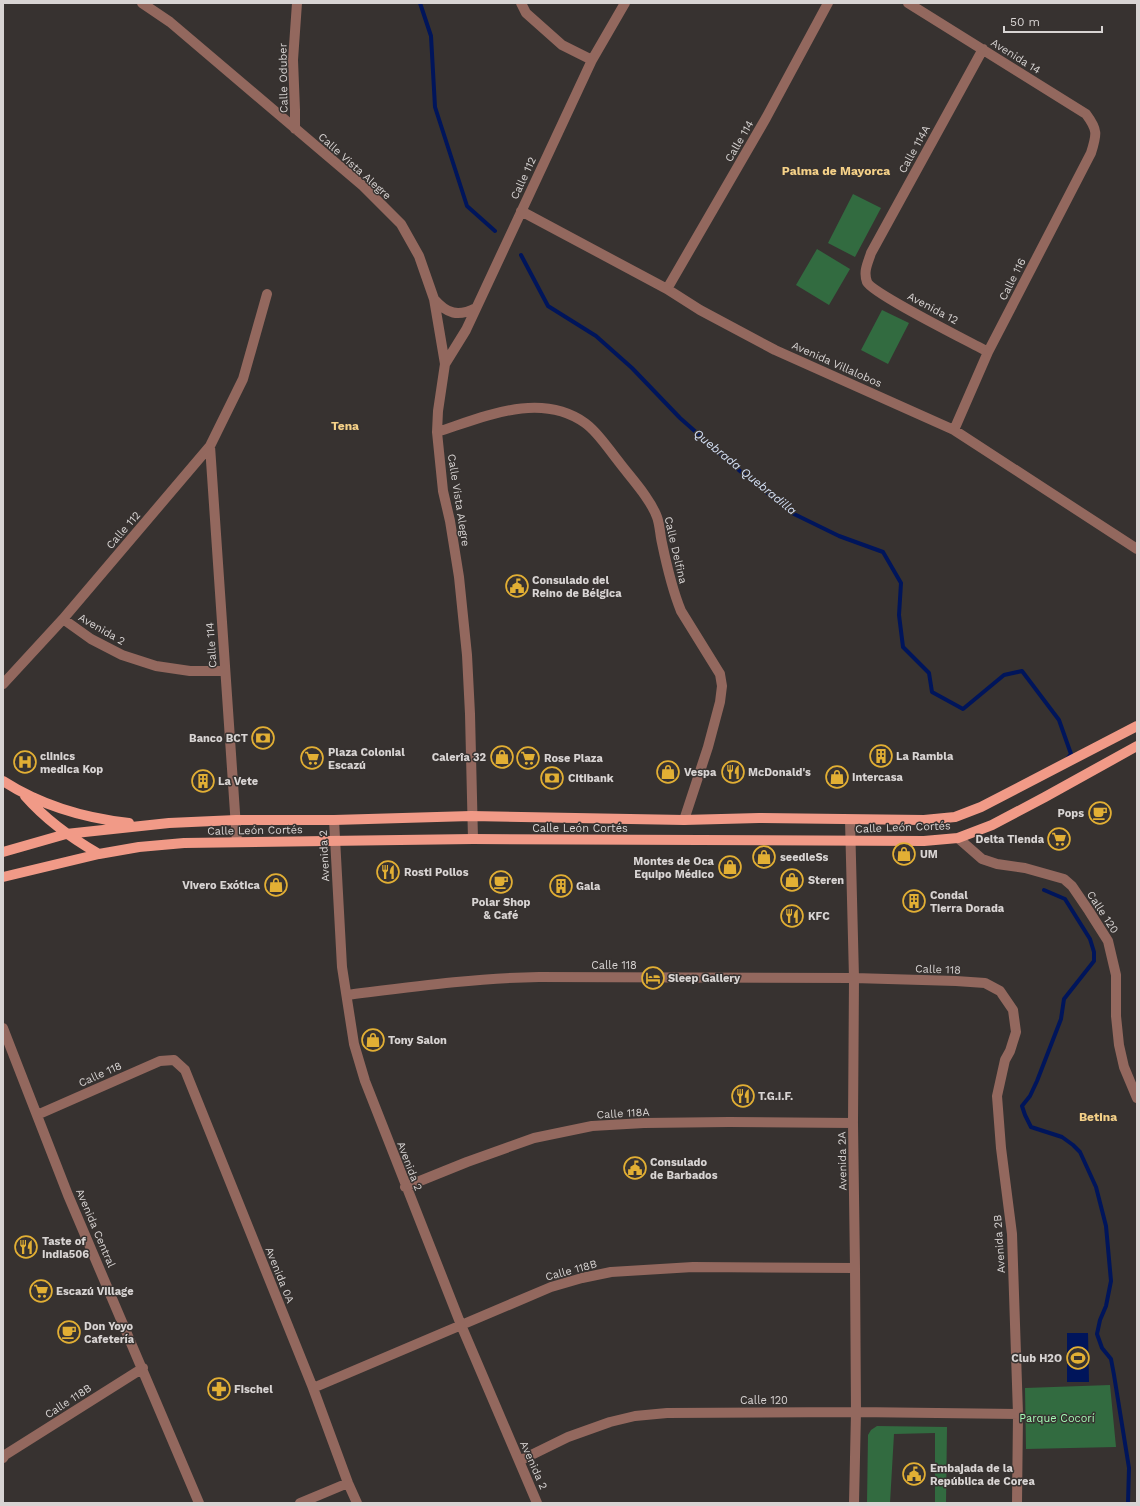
<svg xmlns="http://www.w3.org/2000/svg" width="1140" height="1506" font-family="'Work Sans',sans-serif">
<style>
.green{fill:#326b40}
.water{fill:#00155b}
.lines{fill:none;stroke-linecap:round;stroke-linejoin:round}
.stream{stroke:#00155b;stroke-width:4}
.minor{stroke:#93685e;stroke-width:10}
.major{stroke:#f19a87;stroke-width:10}
.labels{text-anchor:middle;stroke-width:3;stroke-linejoin:round;paint-order:stroke}
.street-label{font-size:11px;fill:#d8d4d3;stroke:#373230}
.poi-label{font-size:11px;font-weight:bold;fill:#d8d4d3;stroke:#373230;text-anchor:start}
.park-label{font-size:11px;fill:#a4fbb6;stroke:#373230}
.neighbourhood-label{font-size:12px;font-weight:bold;fill:#f5d188;stroke:#373230}
.water-label{font-size:12px;font-style:italic;fill:#d4e0f5;stroke:#373230}
</style>
<rect width="100%" height="100%" fill="#373230"/>
<path class="green" d="M853,194L881,208L855,257L828,243Z
M817,249L850,269L829,305L796,285Z
M882,310L909,323L888,364L861,350Z
M1110,1385L1116,1447L1026,1449L1025,1388Z
M877,1426L947,1427L946,1503H935V1433L894,1434L890,1503H867L868,1435L871,1430Z"/>
<path class="water" d="M1067,1333H1088L1089,1382H1067Z"/>
<g class="lines">
<path class="stream" d="M420,3L431,36L435,107L467,206L495,231
M521,255L548,306L596,336L632,368L680,418L740,471L792,513L839,536L883,552L901,583L899,615L903,647L929,673L932,692L963,709L1004,675L1022,671L1059,720L1071,754L1067,759
M1044,890L1065,899L1090,939L1094,952V961L1064,999L1061,1019L1037,1081L1030,1096L1022,1106L1025,1115L1031,1127L1062,1137L1073,1145L1080,1152L1096,1187L1106,1226L1111,1281L1106,1306L1100,1320L1097,1334L1102,1348L1111,1359L1114,1375L1129,1468L1128,1503"/>
<path class="minor" d="M142,3L170,22L363,186L401,224L419,256L434,299L445,364L438,411L437,432L443,491L450,521L459,577L467,655L470,714L473,839
M521,3L526,13L562,45L592,60
M908,3L1086,114C1098,130 1097,134 1091,153L988,352L954,430
M983,49L871,253C868,263 863,271 867,282C873,294 970,342 988,352
M295,129V110L293,60L297,3
M521,211L667,289L700,310L775,350L954,430L1137,549
M667,289L766,118L828,3
M434,299C447,314 458,317 476,308
M445,364L466,330L592,60L625,3
M437,432C484,417 540,391 585,423C598,432 609,450 619,462C631,478 650,498 657,517C660,525 660,535 662,543C667,567 672,589 681,611L720,674L722,686L720,702L708,747L684,820
M210,446L237,842
M63,619L91,639L122,655L156,666L190,671H225
M3,684L63,619L210,446L243,379L267,294
M334,820L342,967L354,1044L365,1081L461,1325L537,1503
M850,820L854,978L853,1123L855,1268L856,1412L854,1503
M958,838L982,859L997,864L1025,868L1064,879L1072,886L1089,911L1108,941L1116,975V1016L1119,1045L1124,1067L1137,1098
M347,995C411,987 475,978 539,977L854,978L956,981L985,983L1000,991L1013,1010L1016,1032L1010,1051L1005,1060L997,1096L1001,1148L1012,1234L1018,1414L1017,1503
M3,1028L68,1195L199,1503
M37,1115L160,1061L174,1060L185,1070L313,1388L348,1483L357,1503
M405,1187L467,1162L534,1138L592,1126L644,1123L729,1122L853,1123
M313,1388L551,1287L582,1278L611,1272L693,1267L855,1268
M3,1458L5,1455L143,1368
M519,1461L568,1437L610,1422L635,1416L667,1413L856,1412L1018,1414
M300,1503L348,1483"/>
<path class="major" d="M3,781C42,806 83,818 129,823
M25,796C46,820 71,838 99,854
M3,852L66,834L169,823L236,820H334L471,816L684,820L759,818L924,820L955,817L981,807L1137,726
M3,877L99,854L139,847L184,843L473,839L924,841L958,838L992,825L1045,797L1137,746"/>
</g>
<defs>
<g id="civic-ring" transform="scale(1.15)"><circle r="9.5" fill="#373230" stroke="#e2af34" stroke-width="1.5"/><path d="M-.6-6.5H3V-4.5H.6V-3L4-1V1h2V6H-6V1h2V-1L-.6-3ZM-1.2 2.5V6h2.4V2.5Z" fill="#e2af34"/></g>
<g id="bank-ring" transform="scale(1.15)"><circle r="9.5" fill="#373230" stroke="#e2af34" stroke-width="1.5"/><path d="M-6-4H6V4H-6ZM0-2.3a2.3 2.3 0 1 0 0 4.6a2.3 2.3 0 1 0 0-4.6Z" fill="#e2af34"/></g>
<g id="building-ring" transform="scale(1.15)"><circle r="9.5" fill="#373230" stroke="#e2af34" stroke-width="1.5"/><path d="M-4-6H4V6H1V3H-1V6H-4ZM-2.5-4.3h1.7v1.8h-1.7ZM.8-4.3h1.7v1.8H.8ZM-2.5-1h1.7V.8h-1.7ZM.8-1h1.7V.8H.8Z" fill="#e2af34"/></g>
<g id="shop-ring" transform="scale(1.15)"><circle r="9.5" fill="#373230" stroke="#e2af34" stroke-width="1.5"/><path d="M-5-2.5h2.3a2.7 3.5 0 0 1 5.4 0H5L5.5 6h-11ZM-1.5-2.5h3a1.5 2.3 0 0 0-3 0Z" fill="#e2af34"/></g>
<g id="supermarket-ring" transform="scale(1.15)"><circle r="9.5" fill="#373230" stroke="#e2af34" stroke-width="1.5"/><path d="M-6-5.5h2.5l.6 2H6L4.5 2H-2.5L-4.4-4H-6ZM-1.5 3.2a1.3 1.3 0 1 0 .1 0ZM3 3.2a1.3 1.3 0 1 0 .1 0Z" fill="#e2af34"/></g>
<g id="hospital-ring" transform="scale(1.15)"><circle r="9.5" fill="#373230" stroke="#e2af34" stroke-width="1.5"/><path d="M-5-5h3v3.5h4V-5h3V5h-3V1.5h-4V5h-3Z" fill="#e2af34"/></g>
<g id="restaurant-ring" transform="scale(1.15)"><circle r="9.5" fill="#373230" stroke="#e2af34" stroke-width="1.5"/><path d="M-5-6h1v4h1v-4h1v4h1v-4h1v5L-1.5 .5V6h-2V.5L-5-1ZM5-6V6H3V1.5H1.5Q1.5-4 5-6Z" fill="#e2af34"/></g>
<g id="cafe-ring" transform="scale(1.15)"><circle r="9.5" fill="#373230" stroke="#e2af34" stroke-width="1.5"/><path d="M-5.5-4.5H6V0H3Q3 3.5 0 3.5H-2.5Q-5.5 3.5-5.5 0ZM3-3.2v2h1.7v-2ZM-6 4.5H4V6H-6Z" fill="#e2af34"/></g>
<g id="hotel-ring" transform="scale(1.15)"><circle r="9.5" fill="#373230" stroke="#e2af34" stroke-width="1.5"/><path d="M-6-4.5h1.5V1H6V5H4.5V3h-9V5H-6ZM-4 0a1.8 1.8 0 1 1 3.6 0ZM.5 0V-2.5h3Q6-2.5 6 0Z" fill="#e2af34"/></g>
<g id="stadium-ring" transform="scale(1.15)"><circle r="9.5" fill="#373230" stroke="#e2af34" stroke-width="1.5"/><path d="M0-5a6.5 5 0 1 0 0 10a6.5 5 0 1 0 0-10ZM-3.5-1.8h7v3.6h-7Z" fill="#e2af34"/></g>
<g id="pharmacy-ring" transform="scale(1.15)"><circle r="9.5" fill="#373230" stroke="#e2af34" stroke-width="1.5"/><path d="M-2-6h4v4h4v4h-4v4h-4v-4h-4v-4h4Z" fill="#e2af34"/></g>
</defs>
<g fill-rule="evenodd">
<use href="#civic-ring" x="517" y="586"/>
<use href="#bank-ring" x="263" y="738"/>
<use href="#building-ring" x="881" y="756"/>
<use href="#shop-ring" x="502" y="757"/>
<use href="#supermarket-ring" x="312" y="758"/>
<use href="#supermarket-ring" x="528" y="758"/>
<use href="#hospital-ring" x="25" y="762"/>
<use href="#shop-ring" x="668" y="772"/>
<use href="#restaurant-ring" x="733" y="772"/>
<use href="#shop-ring" x="837" y="777"/>
<use href="#bank-ring" x="552" y="778"/>
<use href="#building-ring" x="203" y="781"/>
<use href="#cafe-ring" x="1100" y="813"/>
<use href="#supermarket-ring" x="1059" y="839"/>
<use href="#shop-ring" x="904" y="854"/>
<use href="#shop-ring" x="764" y="857"/>
<use href="#shop-ring" x="730" y="867"/>
<use href="#restaurant-ring" x="388" y="872"/>
<use href="#shop-ring" x="792" y="880"/>
<use href="#cafe-ring" x="501" y="882"/>
<use href="#shop-ring" x="276" y="885"/>
<use href="#building-ring" x="561" y="886"/>
<use href="#building-ring" x="914" y="901"/>
<use href="#restaurant-ring" x="792" y="916"/>
<use href="#hotel-ring" x="653" y="978"/>
<use href="#shop-ring" x="373" y="1040"/>
<use href="#restaurant-ring" x="743" y="1096"/>
<use href="#civic-ring" x="635" y="1168"/>
<use href="#restaurant-ring" x="26" y="1247"/>
<use href="#supermarket-ring" x="41" y="1291"/>
<use href="#cafe-ring" x="69" y="1332"/>
<use href="#stadium-ring" x="1078" y="1358"/>
<use href="#pharmacy-ring" x="219" y="1389"/>
<use href="#civic-ring" x="914" y="1474"/>
</g>
<g class="labels">
<g class="street-label">
<text transform="translate(1016 56) rotate(32)" y="4">Avenida 14</text>
<text transform="translate(283 78) rotate(-91)" y="4">Calle Oduber</text>
<text transform="translate(739 141) rotate(-60)" y="4">Calle 114</text>
<text transform="translate(914 149) rotate(-61)" y="4">Calle 114A</text>
<text transform="translate(355 166) rotate(42)" y="4">Calle Vista Alegre</text>
<text transform="translate(523 178) rotate(-65)" y="4">Calle 112</text>
<text transform="translate(1012 279) rotate(-63)" y="4">Calle 116</text>
<text transform="translate(933 308) rotate(28)" y="4">Avenida 12</text>
<text transform="translate(837 364) rotate(24)" y="4">Avenida Villalobos</text>
<text transform="translate(459 500) rotate(81)" y="4">Calle Vista Alegre</text>
<text transform="translate(123 530) rotate(-49)" y="4">Calle 112</text>
<text transform="translate(676 550) rotate(77)" y="4">Calle Delfina</text>
<text transform="translate(102 629) rotate(30)" y="4">Avenida 2</text>
<text transform="translate(211 645) rotate(-94)" y="4">Calle 114</text>
<text transform="translate(903 827) rotate(-2)" y="4">Calle León Cortés</text>
<text x="580" y="832">Calle León Cortés</text>
<text transform="translate(255 830) rotate(-1)" y="4">Calle León Cortés</text>
<text transform="translate(324 856) rotate(-93)" y="4">Avenida 2</text>
<text transform="translate(1103 912) rotate(57)" y="4">Calle 120</text>
<text x="614" y="969">Calle 118</text>
<text transform="translate(938 969) rotate(2)" y="4">Calle 118</text>
<text transform="translate(100 1074) rotate(-24)" y="4">Calle 118</text>
<text transform="translate(623 1113) rotate(-3)" y="4">Calle 118A</text>
<text transform="translate(842 1161) rotate(-91)" y="4">Avenida 2A</text>
<text transform="translate(410 1166) rotate(69)" y="4">Avenida 2</text>
<text transform="translate(96 1228) rotate(67)" y="4">Avenida Central</text>
<text transform="translate(999 1244) rotate(-94)" y="4">Avenida 2B</text>
<text transform="translate(571 1270) rotate(-15)" y="4">Calle 118B</text>
<text transform="translate(280 1275) rotate(68)" y="4">Avenida 0A</text>
<text x="764" y="1404">Calle 120</text>
<text transform="translate(68 1401) rotate(-33)" y="4">Calle 118B</text>
<text transform="translate(534 1465) rotate(66)" y="4">Avenida 2</text>
</g>
<g class="poi-label">
<text x="532" y="584">Consulado del<tspan x="532" dy="13">Reino de Bélgica</tspan></text>
<text x="248" y="742" text-anchor="end">Banco BCT</text>
<text x="328" y="756">Plaza Colonial<tspan x="328" dy="13">Escazú</tspan></text>
<text x="40" y="760">clinics<tspan x="40" dy="13">medica Kop</tspan></text>
<text x="896" y="760">La Rambla</text>
<text x="486" y="761" text-anchor="end">Calerîa 32</text>
<text x="544" y="762">Rose Plaza</text>
<text x="684" y="776">Vespa</text>
<text x="748" y="776">McDonald's</text>
<text x="852" y="781">Intercasa</text>
<text x="568" y="782">Citibank</text>
<text x="218" y="785">La Vete</text>
<text x="1084" y="817" text-anchor="end">Pops</text>
<text x="1044" y="843" text-anchor="end">Delta Tienda</text>
<text x="920" y="858">UM</text>
<text x="780" y="861">seedleSs</text>
<text x="714" y="865" text-anchor="end">Montes de Oca<tspan x="714" dy="13">Equipo Médico</tspan></text>
<text x="404" y="876">Rosti Pollos</text>
<text x="808" y="884">Steren</text>
<text x="260" y="889" text-anchor="end">Vivero Exótica</text>
<text x="576" y="890">Gala</text>
<text x="930" y="899">Condal<tspan x="930" dy="13">Tierra Dorada</tspan></text>
<text x="501" y="906" text-anchor="middle">Polar Shop<tspan x="501" dy="13">&amp; Café</tspan></text>
<text x="808" y="920">KFC</text>
<text x="668" y="982">Sleep Gallery</text>
<text x="388" y="1044">Tony Salon</text>
<text x="758" y="1100">T.G.I.F.</text>
<text x="650" y="1166">Consulado<tspan x="650" dy="13">de Barbados</tspan></text>
<text x="42" y="1245">Taste of<tspan x="42" dy="13">India506</tspan></text>
<text x="56" y="1295">Escazú Village</text>
<text x="84" y="1330">Don Yoyo<tspan x="84" dy="13">Cafetería</tspan></text>
<text x="1062" y="1362" text-anchor="end">Club H2O</text>
<text x="234" y="1393">Fischel</text>
<text x="930" y="1472">Embajada de la<tspan x="930" dy="13">República de Corea</tspan></text>
</g>
<g class="park-label">
<text x="1057" y="1422">Parque Cocorí</text>
</g>
<g class="neighbourhood-label">
<text x="836" y="175">Palma de Mayorca</text>
<text x="345" y="430">Tena</text>
<text x="1098" y="1121">Betina</text>
</g>
<g class="water-label">
<text transform="translate(745 472) rotate(39)" y="4">Quebrada Quebradilla</text>
</g>
</g>
<rect width="1140" height="1506" fill="none" stroke="#d8d4d3" stroke-width="8"/>
<path d="M1004 26v6h98v-6" fill="none" stroke="#d8d4d3" stroke-width="2"/>
<text x="1010" y="26" font-size="12" fill="#d8d4d3" stroke="#373230" stroke-width="3" paint-order="stroke">50 m</text>
</svg>
